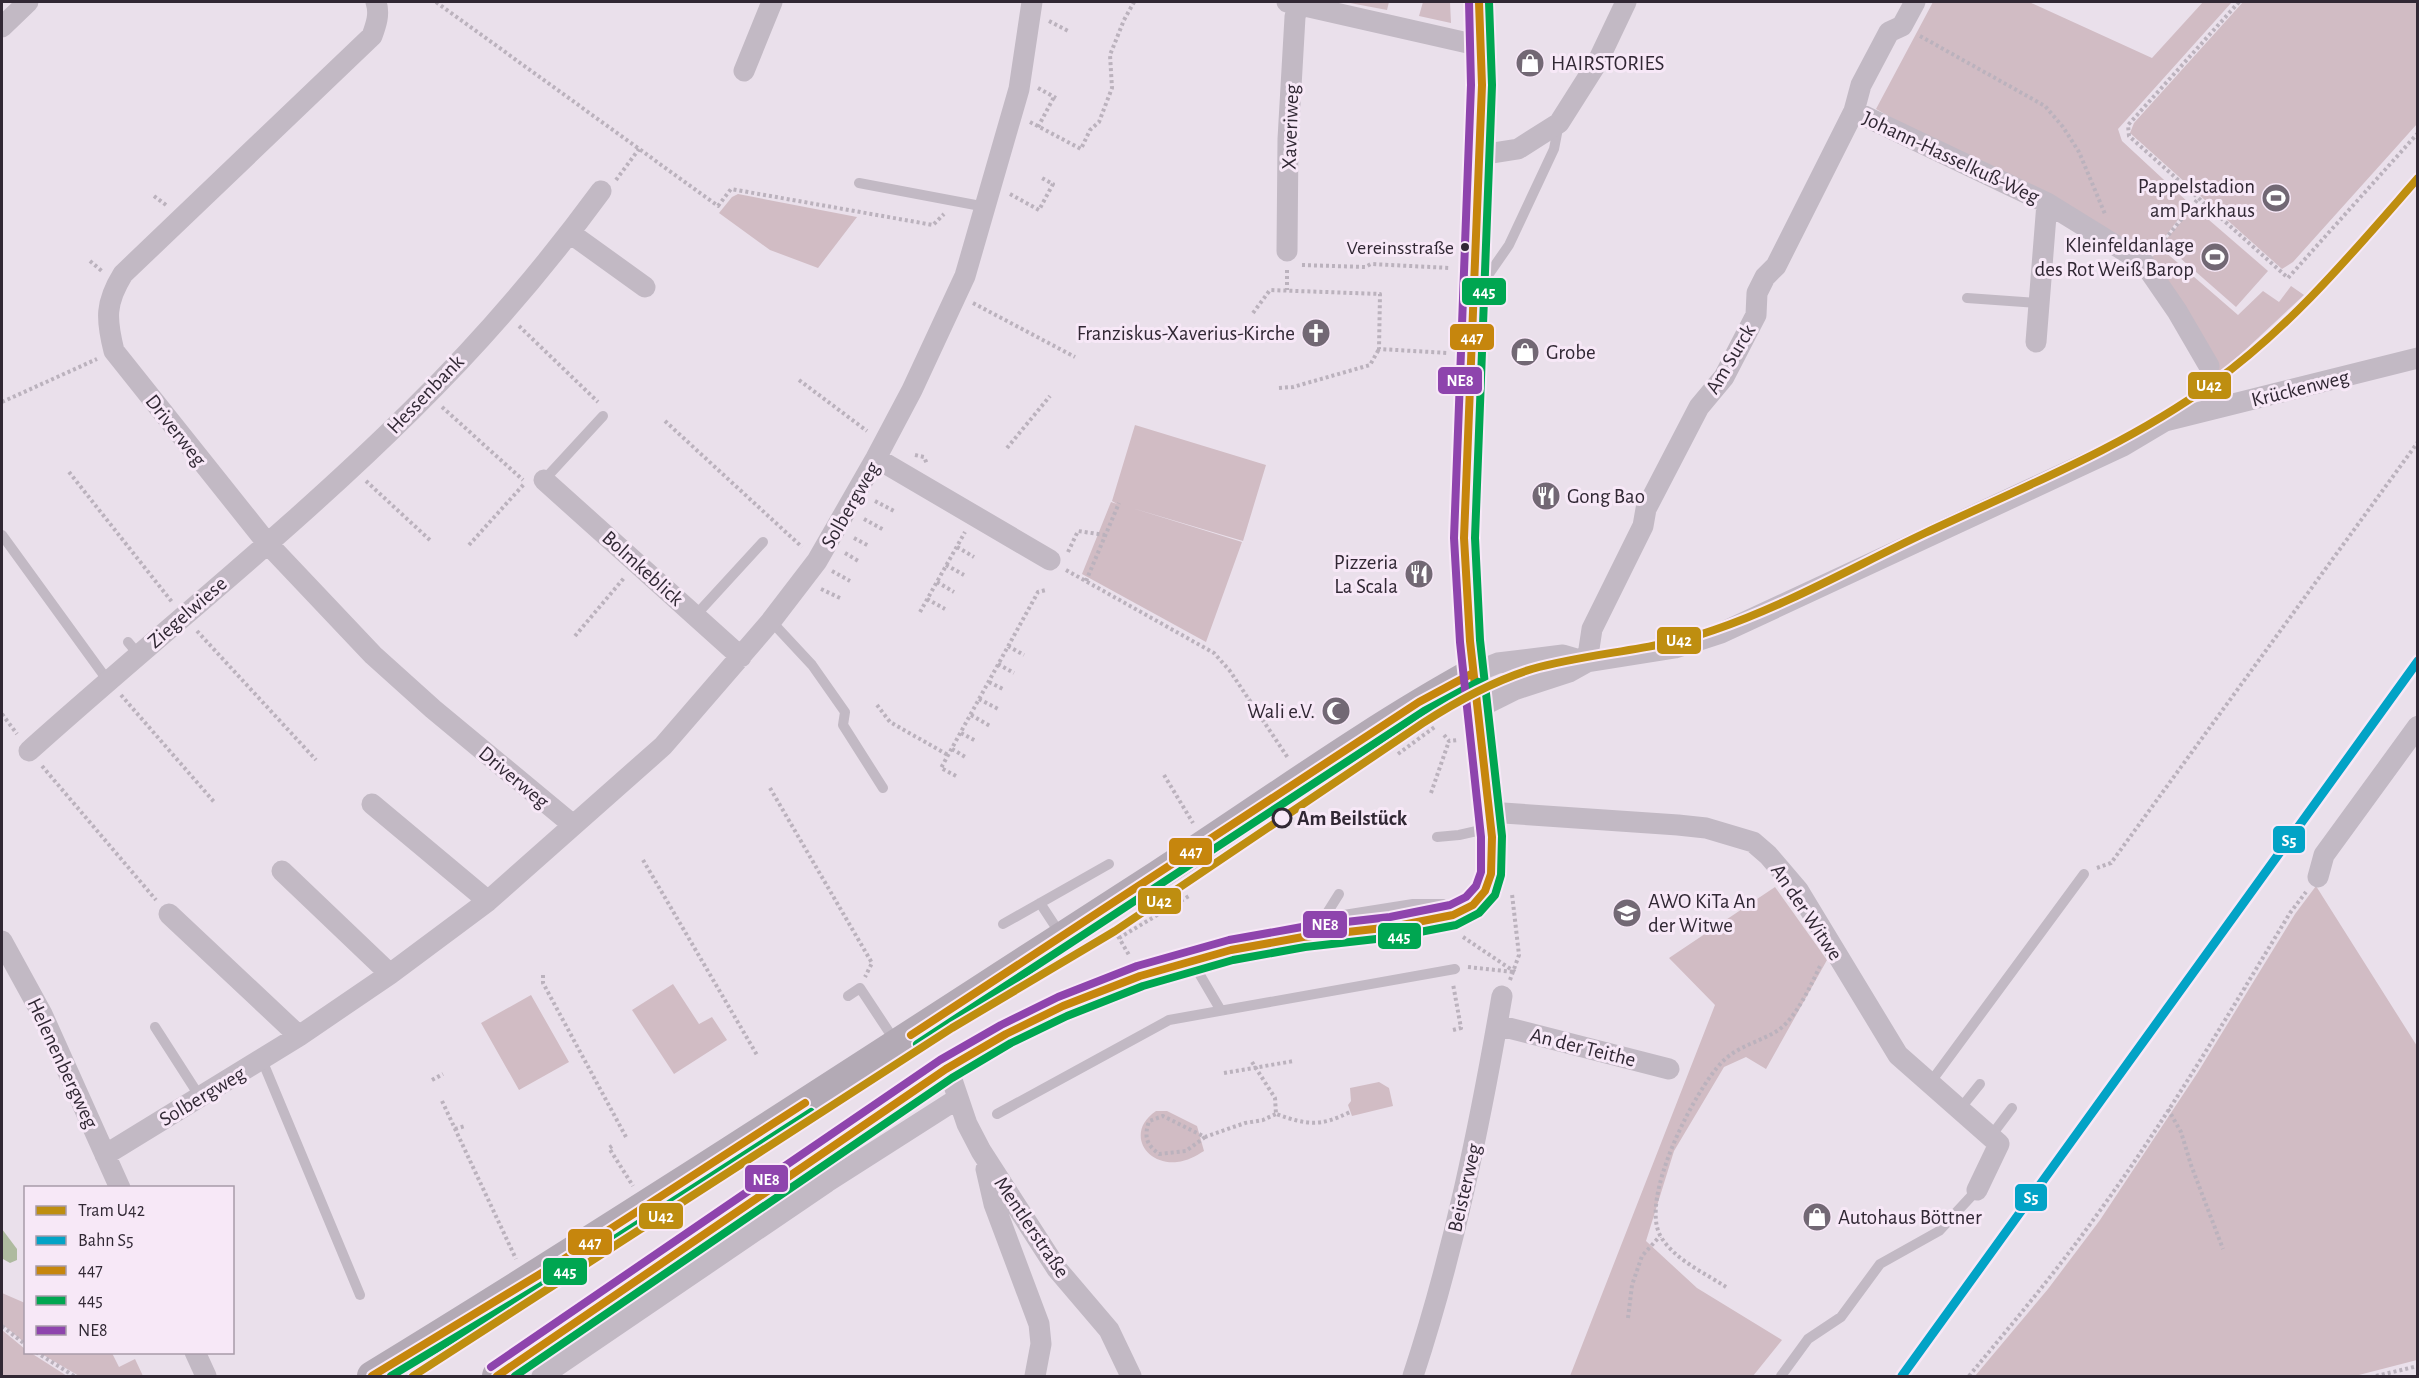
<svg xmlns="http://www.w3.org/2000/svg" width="2419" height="1378" font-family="'Alegreya Sans',sans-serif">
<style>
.green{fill:#d1bcc4}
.water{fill:#aeba9f}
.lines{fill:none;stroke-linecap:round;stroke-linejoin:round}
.path{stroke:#bbb2bd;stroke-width:4;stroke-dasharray:3 3;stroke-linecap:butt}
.service{stroke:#c2b9c4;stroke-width:10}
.minor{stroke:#c2b9c4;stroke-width:21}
.secondary{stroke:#b3aab5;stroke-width:30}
.bus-1-casing{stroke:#f7e8f7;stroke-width:12}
.bus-2-casing{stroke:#f7e8f7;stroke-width:12}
.bus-3-casing{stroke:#f7e8f7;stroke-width:12}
.bus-1{stroke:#c6860d;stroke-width:8}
.bus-2{stroke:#00a651;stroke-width:8}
.bus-3{stroke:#8e44ad;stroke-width:8}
.rail-1-casing{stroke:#f7e8f7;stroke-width:14}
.rail-1{stroke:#02a3c6;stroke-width:9}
.tram-1-casing{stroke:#f7e8f7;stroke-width:12}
.tram-1{stroke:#be8e10;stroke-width:8}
.bus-dot{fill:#312834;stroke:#f7e8f7;stroke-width:2}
.stop-dot{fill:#f7e8f7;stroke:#312834;stroke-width:3}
.labels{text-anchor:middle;stroke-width:6;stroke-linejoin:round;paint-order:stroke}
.bus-label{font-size:20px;fill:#312834;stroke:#f7e8f7;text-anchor:end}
.poi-label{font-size:21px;fill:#312834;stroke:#f7e8f7;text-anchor:start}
.street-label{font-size:21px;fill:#312834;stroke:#f7e8f7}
.stop-label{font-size:21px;font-weight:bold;fill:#312834;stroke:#f7e8f7;text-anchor:start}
.line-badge{stroke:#f7e8f7;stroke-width:2}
.badge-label{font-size:16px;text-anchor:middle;font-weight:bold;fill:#fff}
</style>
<rect width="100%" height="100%" fill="#eae0eb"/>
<path class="green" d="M1350,2H1389L1387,10L1350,3Z
M1423,2H1450L1451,23L1419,16Z
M1933,2H2029L2152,58L2203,2H2232L2118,129L2122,141L2190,204L2148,259L2163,250L2238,315L2263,291L2279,302L2291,286L2304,295L2213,380L2198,346L2120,248L1876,109Z
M2243,2H2417V124L2293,262L2282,269L2130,133L2134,123Z
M738,194L857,217L818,268L770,250L719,213L732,197Z
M2194,207L2268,271L2236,307L2163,243Z
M1135,425L1266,465L1243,541L1132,508L1242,542L1206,642L1082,574L1111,502L1117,504L1112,501Z
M2316,886L2417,1046V1360L2355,1376H1975L2048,1289L2100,1220L2198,1072L2295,914Z
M1775,887L1827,960L1766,1069L1746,1057L1724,1067L1674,1151L1646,1241L1697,1288L1782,1340L1753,1376H1570L1715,1005L1669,958Z
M673,984L699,1024L712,1017L727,1040L674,1074L632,1010Z
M531,995L569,1062L519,1090L481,1023Z
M1379,1082L1389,1088L1393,1106L1352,1116L1348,1105L1351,1101L1350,1088Z
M1156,1111H1167L1197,1126L1204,1151C1196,1156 1187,1161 1177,1162C1144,1165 1126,1131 1156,1111Z
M2,1293L25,1303V1343L2,1324Z
M2,1330L25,1349L26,1352L31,1353L67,1376H2Z
M40,1353H112L119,1367L135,1359L143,1376H79Z"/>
<path class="water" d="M2,1229L17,1249V1260L10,1263L3,1259Z"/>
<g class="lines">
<path class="path" d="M436,2L718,206L731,189L933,225L944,214
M2239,2L2128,125L2129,136L2288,278L2418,133
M1049,21L1070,32
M1920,36L2045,106L2063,127L2079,152L2105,214
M1038,88L1056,98
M1030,122L1081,149L1090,130L1099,122L1112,88L1110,55L1124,20L1134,2
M1038,127L1054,97
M616,180L639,149
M1010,194L1039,210L1053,184L1040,177
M154,196L166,205
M2157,249L2198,199
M90,261L103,272
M1302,265L1365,267L1371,264L1450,268
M1287,270V290
M973,303L1075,357
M1253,313L1270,290L1380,294L1379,349L1448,353
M519,326L598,402
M799,380L867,431
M1279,388L1293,387L1370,365L1379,349
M2,402L97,359
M442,407L523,480
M665,421L802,547
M1007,448L1050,396
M915,455L924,457L927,464
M69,472L172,602
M366,481L432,542
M875,501L894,511
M864,519L884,530
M854,538L869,546
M469,545L525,483
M957,547L974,557
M1068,552L1078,531L1105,535
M845,553L860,562
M946,565L964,575
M1066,570L1214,653L1230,671L1288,758
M832,571L850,581
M1086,581L1119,503
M937,582L954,592
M821,589L840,598
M927,599L945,609
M920,612L965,532
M197,631L316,760
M575,636L624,578
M1008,646L1024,655
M998,664L1014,673
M989,682L1005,690
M121,695L215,803
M979,699L1000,710
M877,705L890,722L948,755
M2,714L17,734
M971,715L990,726
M961,733L976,741
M1444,735L1449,741L1458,740
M952,749L967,758
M1398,754L1436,726
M42,766L156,900
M1164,775L1193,823
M956,776L941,768L1038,592L1046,590
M770,788L872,963L865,977
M1431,793L1449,741
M643,860L757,1055
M2097,868L2111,863L2418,442
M1115,931L1129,955
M1463,937L1515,972
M1119,938L1189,896
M1468,967L1514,972
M543,975V983L626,1137
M1510,980L1519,955L1512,894
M1453,1030L1461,1028L1453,984
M1252,1062L1275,1098L1276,1114C1307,1125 1320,1127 1350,1112
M1224,1073L1294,1061
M432,1080L443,1074
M442,1101L516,1259
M2168,1109L2181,1132L2191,1165L2223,1249
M455,1129L465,1126
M1205,1137L1186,1151L1159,1154C1146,1144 1144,1137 1149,1121L1163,1116L1205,1137L1245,1123L1263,1120L1276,1114
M612,1146L609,1148L633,1186
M1726,1287C1705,1273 1675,1260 1661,1237C1638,1199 1695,1090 1722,1062C1738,1046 1759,1042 1777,1031C1795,1020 1811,985 1820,966
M1628,1318L1632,1285L1642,1256L1660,1236
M2,1326L26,1345
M36,1352L74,1376
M1969,1376C2012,1324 2056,1272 2096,1216C2167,1119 2228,1015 2290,913L2306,892
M2376,1376L2418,1366"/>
<path class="service" d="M859,183L986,207
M1482,284L1509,245L1554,149L1559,123
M1967,298L2039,303
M544,480L603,416
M2,535L108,681
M695,616L763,542
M771,621L812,665L845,712L843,725L883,788
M128,642L138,654
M1437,837L1459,835L1490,828
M1040,903L1061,935
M1325,918L1413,904H1443
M1322,921L1339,894
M1003,924L1109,864
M1193,963L1220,1009
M848,996L860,988L895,1041
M155,1027L200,1097
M262,1060L360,1295
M1930,1083L2084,874
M1960,1109L1980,1084
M997,1114L1169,1020L1455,969
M1991,1136L2012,1108
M1781,1376L1808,1339L1841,1317L1880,1264L1939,1231L1977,1190"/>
<path class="minor" d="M376,2C380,14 376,25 372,36L123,274C105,303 106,319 114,351L267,543L373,655L433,709L573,825
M1287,2L1481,46
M2,27L28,2
M744,71L772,2
M1854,111L2047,203L2144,263L2177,311L2209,366
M1480,155L1518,149L1559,123L1597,63L1626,2
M570,233L645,287
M1287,251L1288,139L1295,17L1299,2
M2036,342L2047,203
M876,458L1050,560
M544,480L741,657
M1587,662L1592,629L1643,526L1646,509L1699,407L1724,377L1756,315L1757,293L1765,277L1776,266L1854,111L1861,85L1889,32L1902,26L1915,2
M1473,673L1498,663L1563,655L1587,662
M1476,709L1514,690L1569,672L1587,662L1675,648L1721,633L2123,446L2165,421L2418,358
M29,751C156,637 291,530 412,410C478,345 546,266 601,191
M372,804L488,901
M1488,812L1678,825L1706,828L1753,842L1768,855L1798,890L1898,1055L1999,1144L1977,1190
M282,871L390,974
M2318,877L2324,855L2418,726
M169,914L299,1036
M2,941L42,1014L120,1188
M1497,1025L1669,1069
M948,1068L967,1124L981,1151L1057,1269L1109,1330L1131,1376
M105,1155L299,1036L390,974L488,901L663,746L771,621L817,561L876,458L912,390L965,276L1019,89L1032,2
M986,1169L994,1204L1039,1324L1041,1344L1035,1376
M195,1352L206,1376
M542,1376L827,1182L957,1099
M1413,1376C1454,1252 1480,1124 1502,996"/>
<path class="secondary" d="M372,1376C637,1214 897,1043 1158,875C1263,807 1364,733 1473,673
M497,1376L946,1069L1006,1034L1063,1006L1140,976L1231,950L1303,937L1392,927L1453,915L1473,905L1485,891L1491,874L1492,837L1470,641L1464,538L1482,85L1479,2"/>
<g class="bus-1-casing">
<path id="bus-1" d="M911,1035L1419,702L1473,673
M372,1376L550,1268L805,1103
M497,1376L946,1069L1006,1034L1063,1006L1140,976L1231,950L1303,937L1392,927L1453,915L1473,905L1485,891L1491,874L1492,837L1470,641L1464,538L1482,85L1479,2"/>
</g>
<g class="bus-2-casing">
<path id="bus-2" d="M917,1044L1424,711L1478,682
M391,1376L556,1277L811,1112
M515,1376L952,1078L1011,1043L1067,1016L1143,986L1233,960L1305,947L1394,937L1456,925L1479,913L1495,895L1501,875L1502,836L1480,640L1475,538L1492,85L1489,2"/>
</g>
<g class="bus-3-casing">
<path id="bus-3" d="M491,1367L940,1060L1001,1025L1058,997L1137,966L1229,940L1302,927L1390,917L1450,905L1466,897L1476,886L1481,872V837L1460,642L1454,538L1471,85L1469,2"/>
</g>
<use href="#bus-1" class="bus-1"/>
<use href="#bus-2" class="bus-2"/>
<use href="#bus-3" class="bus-3"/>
<g class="rail-1-casing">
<path id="rail-1" d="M1902,1376L2418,661"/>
</g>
<use href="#rail-1" class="rail-1"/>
<g class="tram-1-casing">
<path id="tram-1" d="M413,1376L952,1028L1115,931L1423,723C1457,701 1493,681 1532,669C1592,652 1655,651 1714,630C1787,605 1855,566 1925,533C2023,487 2125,447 2213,383C2292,326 2354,251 2418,178"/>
</g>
<use href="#tram-1" class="tram-1"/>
</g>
<defs>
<g id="shop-disc" transform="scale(1.5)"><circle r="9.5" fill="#726874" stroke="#f7e8f7"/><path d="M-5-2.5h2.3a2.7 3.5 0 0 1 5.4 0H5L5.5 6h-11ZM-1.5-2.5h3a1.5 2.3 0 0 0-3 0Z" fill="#fff"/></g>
<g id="stadium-disc" transform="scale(1.5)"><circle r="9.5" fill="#726874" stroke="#f7e8f7"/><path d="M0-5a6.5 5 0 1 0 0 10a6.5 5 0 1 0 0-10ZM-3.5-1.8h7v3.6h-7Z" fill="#fff"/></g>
<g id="church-disc" transform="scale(1.5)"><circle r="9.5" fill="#726874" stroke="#f7e8f7"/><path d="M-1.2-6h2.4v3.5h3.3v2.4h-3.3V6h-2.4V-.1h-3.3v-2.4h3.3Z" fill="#fff"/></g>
<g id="restaurant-disc" transform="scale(1.5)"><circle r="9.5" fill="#726874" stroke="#f7e8f7"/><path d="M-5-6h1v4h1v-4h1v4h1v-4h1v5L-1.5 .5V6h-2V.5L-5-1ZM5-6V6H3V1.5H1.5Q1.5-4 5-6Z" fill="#fff"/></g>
<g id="mosque-disc" transform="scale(1.5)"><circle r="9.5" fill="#726874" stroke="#f7e8f7"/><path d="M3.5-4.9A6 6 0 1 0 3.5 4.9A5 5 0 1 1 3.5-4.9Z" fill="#fff"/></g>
<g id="school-disc" transform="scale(1.5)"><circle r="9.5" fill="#726874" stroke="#f7e8f7"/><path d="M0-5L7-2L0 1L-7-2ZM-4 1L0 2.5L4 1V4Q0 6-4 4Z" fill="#fff"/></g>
</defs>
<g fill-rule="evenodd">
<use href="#shop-disc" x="1530" y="63"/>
<use href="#stadium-disc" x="2276" y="198"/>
<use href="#stadium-disc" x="2215" y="257"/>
<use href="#church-disc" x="1316" y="333"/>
<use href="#shop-disc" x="1525" y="352"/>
<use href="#restaurant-disc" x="1546" y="496"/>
<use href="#restaurant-disc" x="1419" y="574"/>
<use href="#mosque-disc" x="1336" y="711"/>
<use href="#school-disc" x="1627" y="913"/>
<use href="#shop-disc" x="1817" y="1217"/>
</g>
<circle class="bus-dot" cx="1465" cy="247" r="5"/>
<circle class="stop-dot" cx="1282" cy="818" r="9"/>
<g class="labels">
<g class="bus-label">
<text x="1454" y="254">Vereinsstraße</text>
</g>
<g class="poi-label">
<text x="1551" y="70">HAIRSTORIES</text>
<text x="2255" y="193" text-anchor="end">Pappelstadion<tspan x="2255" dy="24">am Parkhaus</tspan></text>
<text x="2194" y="252" text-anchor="end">Kleinfeldanlage<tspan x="2194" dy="24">des Rot Weiß Barop</tspan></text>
<text x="1295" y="340" text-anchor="end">Franziskus-Xaverius-Kirche</text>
<text x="1546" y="359">Grobe</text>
<text x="1567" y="503">Gong Bao</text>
<text x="1398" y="569" text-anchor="end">Pizzeria<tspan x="1398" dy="24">La Scala</tspan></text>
<text x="1315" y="718" text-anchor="end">Wali e.V.</text>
<text x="1648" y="908">AWO KiTa An<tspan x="1648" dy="24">der Witwe</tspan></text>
<text x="1838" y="1224">Autohaus Böttner</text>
</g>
<g class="street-label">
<text transform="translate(1290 127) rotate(-88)" y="7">Xaveriweg</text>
<text transform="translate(1951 157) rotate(25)" y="7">Johann-Hasselkuß-Weg</text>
<text transform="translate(1730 359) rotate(-59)" y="7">Am Surck</text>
<text transform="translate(2300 388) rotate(-14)" y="7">Krückenweg</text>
<text transform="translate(425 394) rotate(-46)" y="7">Hessenbank</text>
<text transform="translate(176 430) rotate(52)" y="7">Driverweg</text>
<text transform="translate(850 505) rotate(-60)" y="7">Solbergweg</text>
<text transform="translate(643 568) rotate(42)" y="7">Bolmkeblick</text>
<text transform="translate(187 612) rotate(-41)" y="7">Ziegelwiese</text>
<text transform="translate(514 777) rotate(40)" y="7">Driverweg</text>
<text transform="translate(1807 912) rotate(56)" y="7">An der Witwe</text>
<text transform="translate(1583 1047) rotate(14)" y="7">An der Teithe</text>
<text transform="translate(63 1063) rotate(65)" y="7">Helenenbergweg</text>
<text transform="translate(202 1096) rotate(-31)" y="7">Solbergweg</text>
<text transform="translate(1464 1188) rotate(-77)" y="7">Beisterweg</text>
<text transform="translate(1032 1227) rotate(56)" y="7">Mentlerstraße</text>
</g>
<g class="stop-label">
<text x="1297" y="825">Am Beilstück</text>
</g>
</g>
<g class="line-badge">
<rect x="1461" y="277" width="46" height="29" rx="6" fill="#00a651"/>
<rect x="1449" y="323" width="46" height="28" rx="6" fill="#c6860d"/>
<rect x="1437" y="366" width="46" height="29" rx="6" fill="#8e44ad"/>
<rect x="2187" y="371" width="45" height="29" rx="6" fill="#be8e10"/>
<rect x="1656" y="626" width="46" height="29" rx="6" fill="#be8e10"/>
<rect x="2272" y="825" width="34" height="29" rx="6" fill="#02a3c6"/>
<rect x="1168" y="837" width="45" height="29" rx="6" fill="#c6860d"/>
<rect x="1137" y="887" width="45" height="28" rx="6" fill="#be8e10"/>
<rect x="1302" y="910" width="46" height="29" rx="6" fill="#8e44ad"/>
<rect x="1377" y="922" width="45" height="28" rx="6" fill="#00a651"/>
<rect x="744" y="1164" width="45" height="29" rx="6" fill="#8e44ad"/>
<rect x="2014" y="1183" width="34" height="29" rx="6" fill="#02a3c6"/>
<rect x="638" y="1202" width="46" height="28" rx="6" fill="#be8e10"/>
<rect x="567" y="1228" width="46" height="28" rx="6" fill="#c6860d"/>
<rect x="542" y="1257" width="46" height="29" rx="6" fill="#00a651"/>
</g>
<g class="badge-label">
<text x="1484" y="297">445</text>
<text x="1472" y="343">447</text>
<text x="1460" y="386">NE8</text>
<text x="2209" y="391">U42</text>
<text x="1679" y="646">U42</text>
<text x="2289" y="846">S5</text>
<text x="1191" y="857">447</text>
<text x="1159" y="907">U42</text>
<text x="1325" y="930">NE8</text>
<text x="1399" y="942">445</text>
<text x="766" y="1185">NE8</text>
<text x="2031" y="1203">S5</text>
<text x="661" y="1222">U42</text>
<text x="590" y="1248">447</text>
<text x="565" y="1277">445</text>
</g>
<rect width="2419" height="1378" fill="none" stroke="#312834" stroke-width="6"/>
<rect x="24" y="1186" width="210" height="168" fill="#f7e8f7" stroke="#a89ba9" stroke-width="1.5"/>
<rect x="36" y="1206" width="30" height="9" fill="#be8e10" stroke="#a89ba9" stroke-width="1.5"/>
<text x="78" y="1216" font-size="18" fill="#312834">Tram U42</text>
<rect x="36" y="1236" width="30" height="9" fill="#02a3c6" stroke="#a89ba9" stroke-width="1.5"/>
<text x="78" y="1246" font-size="18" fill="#312834">Bahn S5</text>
<rect x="36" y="1266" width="30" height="9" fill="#c6860d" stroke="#a89ba9" stroke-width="1.5"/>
<text x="78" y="1276" font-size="18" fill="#312834">447</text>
<rect x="36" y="1296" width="30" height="9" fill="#00a651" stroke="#a89ba9" stroke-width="1.5"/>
<text x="78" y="1306" font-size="18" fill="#312834">445</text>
<rect x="36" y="1326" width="30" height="9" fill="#8e44ad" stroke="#a89ba9" stroke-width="1.5"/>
<text x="78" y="1336" font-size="18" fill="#312834">NE8</text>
</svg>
